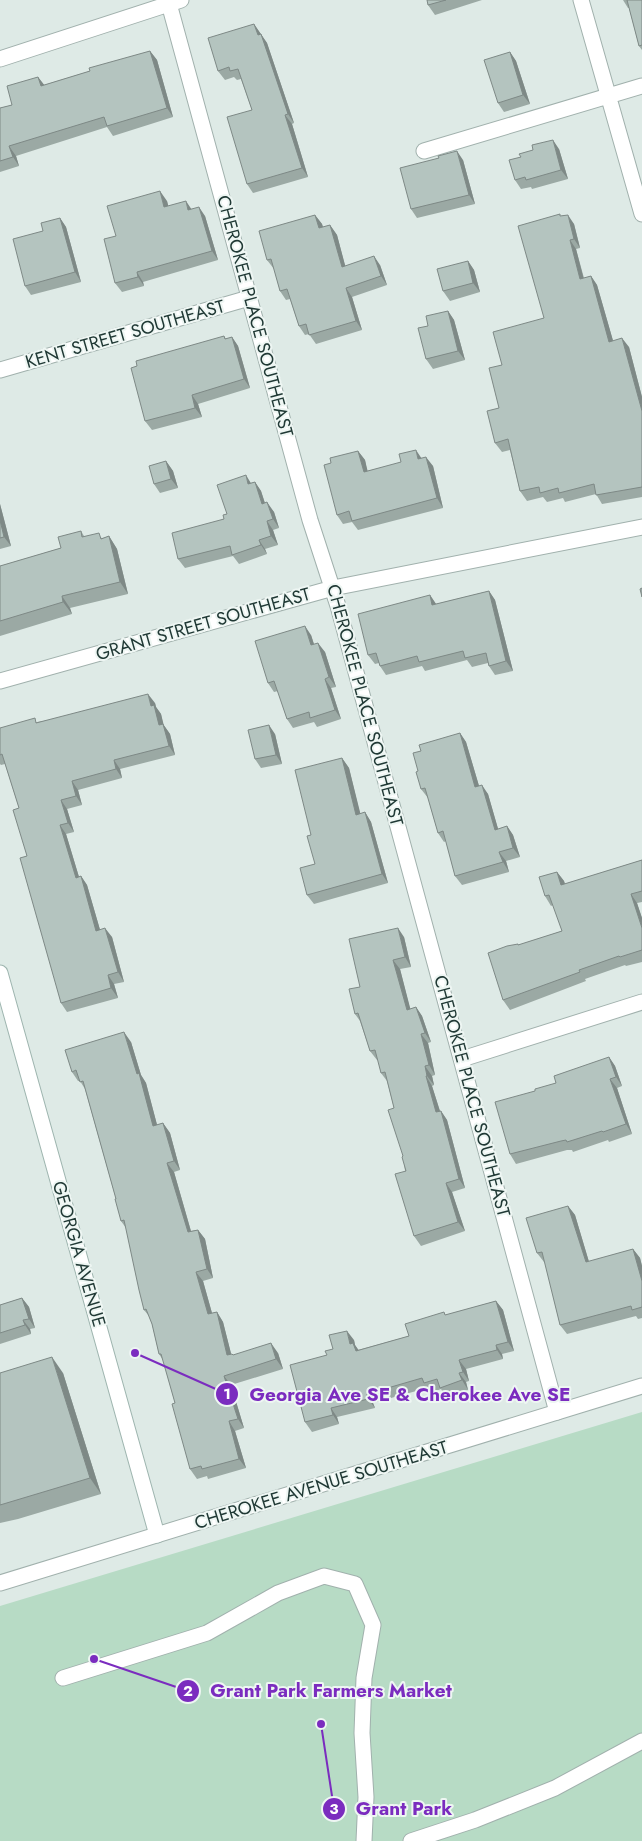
<svg xmlns="http://www.w3.org/2000/svg" width="642" height="1841" font-family="Jost,sans-serif">
<style>
.green{fill:#b7dbc5}
.lines{fill:none;stroke-linecap:round;stroke-linejoin:round}
.pedestrian-casing{stroke:#a1b1ad;stroke-width:17}
.minor-casing{stroke:#a1b1ad;stroke-width:17}
.tertiary-casing{stroke:#a1b1ad;stroke-width:17}
.secondary-casing{stroke:#9eb5af;stroke-width:17}
.pedestrian{stroke:#fff;stroke-width:15}
.minor{stroke:#fff;stroke-width:15}
.tertiary{stroke:#fff;stroke-width:15}
.secondary{stroke:#fff;stroke-width:15}
.wall{fill:#9ba9a4}
.shaded-wall{fill:#7e8986}
.building{fill:#b4c4bf;stroke:#7e8986}
.labels{text-anchor:middle;stroke-width:4;stroke-linejoin:round;paint-order:stroke}
.street-label{font-size:18px;fill:#203935;stroke:#eef6f3}
.leader{fill:none;stroke:#7b2cbf;stroke-width:2}
.callout-dot{fill:#7b2cbf;stroke:#eef6f3;stroke-width:2}
.mark-label{font-size:15px;text-anchor:middle;font-weight:bold;fill:#fff}
.callout-label{font-size:19px;text-anchor:middle;font-weight:bold;fill:#7b2cbf;stroke:#eef6f3;stroke-width:4;stroke-linejoin:round;paint-order:stroke}
</style>
<rect width="100%" height="100%" fill="#deeae6"/>
<path class="green" d="M642,1412V1841H0V1606Z"/>
<g class="lines">
<g class="pedestrian-casing">
<path id="pedestrian" d="M63,1678L207,1633L278,1593L324,1576L355,1584L373,1625L364,1678L362,1733L366,1797L364,1841
M411,1841L475,1820L555,1788L642,1741"/>
</g>
<g class="minor-casing">
<path id="minor" d="M168,0L310,520L338,606L557,1412
M581,0L642,214
M424,151L642,86
M0,370L249,298
M0,681L333,588L642,527
M462,1059L642,1002"/>
</g>
<g class="tertiary-casing">
<path id="tertiary" d="M0,59L181,0
M0,1583L642,1386"/>
</g>
<g class="secondary-casing">
<path id="secondary" d="M0,973L157,1535"/>
</g>
<use href="#pedestrian" class="pedestrian"/>
<use href="#minor" class="minor"/>
<use href="#tertiary" class="tertiary"/>
<use href="#secondary" class="secondary"/>
</g>
<path class="wall" d="M427,0H482L435,15L428,5Z
M623,0H642V50L639,46L629,8H628Z
M254,24L267,43L294,123L292,124L308,177L253,193L247,184L252,110L241,79L237,80L234,77L225,80L218,71Z
M150,51L157,60L173,117L113,136L107,127L16,156L19,166L0,172V108L12,105L38,77L44,85L90,71Z
M510,52L516,61L530,104L504,112L498,103Z
M559,149L568,179L532,189L531,187L521,189L515,180Z
M463,160L475,204L417,218L411,209Z
M167,201L168,206L191,209L205,216L218,260L143,282L144,286L122,292L115,283L116,236Z
M315,215L322,224L323,227L330,225L337,235L345,266L380,265L387,285L352,297L362,330L316,344L309,334L305,335L299,326L290,299L286,300L280,291L274,269L267,260Z
M561,216L574,224L580,248L576,249L584,278L591,276L597,285L613,341L629,347L642,397V497L602,504L596,494L565,502L563,498L547,502L543,497L527,501L520,491L510,450L502,452L495,443L499,408L502,365L544,318Z
M60,218L66,227L81,282L31,295L25,286L43,231Z
M468,261L474,270L480,292L450,301L443,291Z
M448,311L454,320L465,360L433,369L426,359L428,326Z
M224,336L226,339L232,337L238,346L250,388L198,404L202,417L152,430L145,421Z
M358,451L365,460L367,471L422,458L433,466L443,508L358,530L352,522L343,524L337,515L331,463Z
M166,461L173,471L178,488L160,493L154,484Z
M255,482L261,491L265,503L274,512L279,528L273,530L278,545L265,549L267,554L239,564L233,556L185,568L178,559L224,519L227,514L251,483Z
M0,504L11,546L0,549Z
M81,531L84,536L103,538L109,536L117,549L128,594L70,608L72,614L0,636V566L61,548Z
M489,591L495,600L513,671L495,675L489,666L488,663L472,667L467,660L425,671L422,666L386,675L380,666L379,663L375,664L368,655L430,595L436,604Z
M311,635L314,644L325,652L336,687L331,688L341,719L317,727L314,722L293,728L287,719L278,691L274,692L268,683Z
M155,703L156,707L161,714L163,724L170,734L175,755L120,769L122,778L78,790L82,805L67,809L74,832L66,834L79,877L81,876L87,885L100,930L112,937L124,982L114,984L118,998L67,1012L61,1003L27,856L19,808L5,764L1,765L0,764V728Z
M460,733L466,742L479,786L488,794L498,829L507,826L513,835L520,857L506,861L509,872L462,885L455,876L446,841L444,842L438,833L428,798L421,789L418,771L421,751Z
M275,734L282,764L261,768L255,759Z
M342,758L349,768L360,814L365,812L371,822L388,883L314,904L307,895L315,864L311,835Z
M642,860V902L637,903L642,918V962L626,966L625,965L585,979L586,981L510,1010L503,1000L519,945L562,931L553,905L551,906L545,896L557,872L564,881L565,884Z
M404,937L411,967L400,969L410,1009L416,1007L422,1016L431,1042L428,1043L435,1075L432,1076L434,1085L432,1086L440,1111H441L447,1120L465,1188L452,1192L465,1231L421,1246L414,1236L403,1156L394,1108L387,1081L381,1073L378,1060H377L370,1051L360,1021L355,1014L360,987Z
M131,1042L141,1075L146,1083L157,1125L163,1123L170,1133L180,1170L174,1172L191,1231L198,1230L205,1239L213,1278L203,1281L212,1313L217,1312L223,1322L231,1354H232L233,1355L278,1353L283,1369L231,1385L244,1428L235,1431L246,1468L208,1479L207,1476L197,1479L190,1469L175,1403L163,1360L159,1354L152,1324L149,1316L144,1310L126,1228L121,1221L116,1199L85,1089L80,1081H78L72,1072Z
M609,1057L615,1066L622,1086L617,1088L632,1134L609,1142L608,1140L573,1152L572,1150H567L516,1164L510,1154L556,1083Z
M568,1206L575,1215L589,1262L633,1249L640,1258L642,1266V1318L638,1319L636,1316L567,1334L560,1325L545,1262H544L537,1253Z
M22,1298L29,1307L35,1328L30,1329L31,1334L0,1344V1305Z
M496,1301L503,1310L514,1351L502,1354L503,1359L466,1369L469,1381L466,1382L468,1390L446,1397L441,1389L431,1393L427,1388L373,1403L375,1408L337,1417L339,1424L312,1432L305,1422L327,1355L333,1349L354,1340L355,1345L358,1350L409,1336L446,1315Z
M63,1373L101,1494L18,1519L0,1523V1483Z"/>
<path class="shaded-wall" d="M254,24L267,43L294,123L288,114Z
M150,51L157,60L173,117L167,108Z
M510,52L516,61L530,104L523,95Z
M38,77L45,86H41Z
M285,115L292,124L308,177L302,168Z
M553,140L559,149L568,179L561,170Z
M9,146L16,156L19,166L13,157Z
M457,151L463,160L475,204L469,195Z
M160,191L167,201L171,216L164,207Z
M186,201L192,210H188Z
M199,207L205,216L218,260L212,251Z
M315,215L322,224L326,238L319,228Z
M568,215L574,224L580,248L574,239Z
M60,218L66,227L81,282L75,272Z
M330,225L337,235L348,276L342,267Z
M570,240L576,249L586,288L580,279Z
M374,256L380,265L387,285L381,276Z
M468,261L474,270L480,292L473,283Z
M137,272L143,282L144,286L138,277Z
M591,276L597,285L616,351L609,342Z
M346,288L352,297L362,330L356,321Z
M448,311L454,320L465,360L458,351Z
M232,337L238,346L250,388L244,379Z
M622,338L629,347L642,397V411Z
M192,395L198,404L202,417L195,408Z
M416,450L422,459H418Z
M358,451L365,460L370,481L364,472Z
M426,457L433,466L443,508L437,498Z
M166,461L173,471L178,488L171,479Z
M246,475L252,485L248,484Z
M255,482L261,491L268,513L262,504Z
M267,502L274,512L279,528L273,519Z
M0,504L11,546L4,537L0,520Z
M267,521L273,530L278,545L271,536Z
M109,536L117,549L128,594L120,582Z
M259,540L265,549L267,554L261,545Z
M489,591L495,600L513,671L506,661Z
M430,595L436,604L432,605Z
M62,596L70,608L72,614L63,602Z
M305,626L311,635L317,654L311,645Z
M318,643L325,652L336,687L329,677Z
M325,679L331,688L341,719L335,710Z
M148,694L155,703L156,707L161,714L166,734L159,725L151,706Z
M163,724L170,734L175,755L169,746Z
M269,725L275,734L282,764L276,755Z
M460,733L466,742L482,796L475,787Z
M342,758L349,768L363,824L356,815Z
M114,760L120,769L122,778L116,769Z
M72,781L78,790L82,805L76,796Z
M482,785L488,794L501,839L495,830Z
M61,800L67,809L74,832L68,823Z
M365,812L371,822L388,883L382,874Z
M60,825L66,834L82,887L76,878Z
M507,826L513,835L520,857L513,848Z
M499,852L506,861L509,872L503,862Z
M557,872L564,881L568,894L561,885Z
M81,876L87,885L103,940L96,931Z
M631,894L637,903L642,918V928Z
M105,928L112,937L124,982L118,972Z
M398,928L404,937L411,967L405,957Z
M393,960L400,969L413,1019L407,1010Z
M108,975L114,984L118,998L111,988Z
M416,1007L422,1016L431,1042L425,1033Z
M124,1032L131,1042L141,1075L146,1083L160,1136L153,1126Z
M421,1034L428,1043L435,1075L429,1065Z
M609,1057L615,1066L622,1086L616,1077Z
M425,1066L432,1076L434,1085L427,1076Z
M426,1076L432,1086L443,1121L436,1112Z
M610,1079L617,1088L632,1134L626,1124Z
M441,1111L447,1120L465,1188L459,1179Z
M163,1123L170,1133L180,1170L174,1161Z
M167,1163L174,1172L194,1242L188,1232Z
M446,1183L452,1192L465,1231L458,1222Z
M568,1206L575,1215L592,1272L586,1262Z
M198,1230L205,1239L213,1278L207,1269Z
M633,1249L640,1258L642,1266V1281Z
M196,1272L203,1281L215,1324L208,1314Z
M22,1298L29,1307L35,1328L29,1319Z
M496,1301L503,1310L514,1351L508,1342Z
M217,1312L223,1322L234,1365L227,1355Z
M23,1320L30,1329L31,1334L25,1325Z
M347,1331L354,1340L355,1345L360,1352L362,1360L350,1344Z
M271,1343L278,1353L283,1369L276,1359Z
M496,1345L502,1354L503,1359L497,1350Z
M52,1357L63,1373L101,1494L90,1478Z
M459,1360L466,1369L469,1381L463,1372Z
M459,1373L466,1382L468,1390L462,1380Z
M224,1376L231,1385L244,1428L238,1419Z
M367,1394L373,1403L375,1408L368,1399Z
M331,1408L337,1417L339,1424L333,1415Z
M229,1421L235,1431L246,1468L239,1459Z"/>
<path class="building" d="M427,0H446L428,5Z
M627,0H642V45L639,46Z
M254,24L258,35L261,34L288,114L285,115L302,168L247,184L227,117L252,110L238,69L230,71L229,67L218,71L208,38Z
M150,51L167,108L107,126L104,117L9,146L13,157L0,161V108L12,105L7,86L38,77L41,86L90,71L89,68Z
M510,52L523,95L498,103L484,60Z
M553,140L561,170L526,180L525,177L515,180L509,160L521,157L519,154L533,150L532,145Z
M457,151L469,195L411,209L400,168L439,158L438,156Z
M160,191L164,207L186,201L188,210L199,207L212,251L137,272L138,277L115,283L104,239L116,236L107,206Z
M560,214V216L568,215L574,239L570,240L580,279L591,276L609,342L622,338L642,411V487L596,495L594,484L559,493L558,488L540,493L539,487L520,491L508,439L495,443L487,411L499,408L489,368L502,365L493,332L544,318L518,226Z
M315,215L319,228L330,225L342,267L374,256L381,276L346,288L356,321L309,335L306,324L299,326L287,289L280,291L271,259L267,260L259,231Z
M60,218L75,272L25,286L13,239L43,231L41,223Z
M468,261L473,283L443,291L437,269Z
M448,311L458,351L426,359L418,328L428,326L426,316Z
M224,336L225,339L232,337L244,379L192,395L195,408L145,421L131,368L137,366L136,361Z
M416,450L418,459L426,457L437,498L352,521L349,511L337,515L324,465L331,463L330,458L358,451L364,472L401,462L399,454Z
M166,461L171,479L154,484L149,466Z
M246,475L248,484L255,482L262,504L267,502L273,519L267,521L271,536L259,540L261,545L232,555L230,546L178,559L172,533L224,519L223,515L227,514L217,485Z
M0,520L4,537L0,538Z
M81,531L82,537L99,533L101,539L109,536L120,582L62,596L63,602L0,621V566L61,548L58,537Z
M642,588V597L640,589Z
M489,591L506,661L489,666L486,653L465,658L463,651L419,662L417,656L380,666L376,653L368,655L358,614L430,595L432,605Z
M305,626L311,645L318,643L329,677L325,679L335,710L310,718L309,712L287,719L274,681L268,683L255,641Z
M148,694L151,706L154,705L159,725L163,724L169,746L114,760L116,769L72,781L76,796L61,800L68,823L60,825L76,878L81,876L96,931L105,928L118,972L108,975L111,988L61,1003L20,858L27,856L13,810L19,808L2,754L0,755V728L35,718L36,723Z
M269,725L276,755L255,759L248,730Z
M460,733L475,787L482,785L495,830L507,826L513,848L499,852L503,862L455,876L443,831L438,833L425,788L421,789L416,772L418,771L413,753L421,751L419,745Z
M342,758L356,815L365,812L382,874L307,895L300,868L315,864L307,836L311,835L295,770Z
M642,860V891L631,894L642,928V950L620,957L619,956L579,970L580,972L503,1000L488,953L507,946L518,944V945L562,931L549,895L545,896L539,877L557,872L561,885Z
M398,928L405,957L393,960L407,1010L416,1007L425,1033L421,1034L429,1065L425,1066L427,1076H426L436,1112L441,1111L459,1179L446,1183L458,1222L414,1236L395,1174L406,1171L402,1157L403,1156L388,1110L394,1108L385,1072L381,1073L375,1050L370,1051L358,1013L355,1014L349,989L360,987L349,939Z
M124,1032L137,1074L139,1073L153,1126L163,1123L174,1161L167,1163L188,1232L198,1230L207,1269L196,1272L208,1314L217,1312L227,1355L232,1354L233,1355L271,1343L276,1359L224,1376L238,1419L229,1421L239,1459L202,1469L201,1466L190,1469L172,1404L175,1403L161,1354H159L152,1324L146,1309L144,1310L139,1290L124,1220L121,1221L115,1199H116L83,1081L80,1082L76,1070L72,1072L65,1050Z
M609,1057L616,1077L610,1079L626,1124L603,1132L602,1131L567,1142L566,1140L561,1141L510,1154L495,1102L535,1091V1089L556,1083L554,1076Z
M568,1206L586,1262L633,1249L642,1281V1307L632,1310L631,1306L560,1325L542,1252L537,1253L526,1218Z
M22,1298L29,1319L23,1320L25,1325L0,1333V1305Z
M496,1301L508,1342L496,1345L497,1350L459,1360L463,1372L459,1373L462,1380L440,1388L437,1379L424,1383L422,1378L367,1394L368,1399L331,1408L333,1415L305,1422L290,1365L327,1355L325,1351L333,1349L329,1335L347,1331L350,1344L353,1343L356,1351L409,1336L405,1324L444,1312L445,1315Z
M52,1357L90,1478L0,1505V1373Z"/>
<g class="labels">
<g class="street-label">
<text transform="translate(255 316) rotate(75)" y="6">CHEROKEE PLACE SOUTHEAST</text>
<text transform="translate(125 334) rotate(-16)" y="6">KENT STREET SOUTHEAST</text>
<text transform="translate(203 624) rotate(-16)" y="6">GRANT STREET SOUTHEAST</text>
<text transform="translate(365 705) rotate(75)" y="6">CHEROKEE PLACE SOUTHEAST</text>
<text transform="translate(472 1096) rotate(75)" y="6">CHEROKEE PLACE SOUTHEAST</text>
<text transform="translate(79 1254) rotate(74)" y="6">GEORGIA AVENUE</text>
<text transform="translate(321 1485) rotate(-17)" y="6">CHEROKEE AVENUE SOUTHEAST</text>
</g>
</g>
<path class="leader" d="M135 1353L227 1394M94 1659L188 1691M321 1724L334 1809"/>
<g class="callout-dot">
<circle cx="135" cy="1353" r="5"/>
<circle cx="94" cy="1659" r="5"/>
<circle cx="321" cy="1724" r="5"/>
<circle cx="227" cy="1394" r="12"/>
<circle cx="188" cy="1691" r="12"/>
<circle cx="334" cy="1809" r="12"/>
</g>
<g class="mark-label">
<text x="227" y="1399">1</text>
<text x="188" y="1696">2</text>
<text x="334" y="1814">3</text>
</g>
<g class="callout-label">
<text x="410" y="1401">Georgia Ave SE &amp; Cherokee Ave SE</text>
<text x="331" y="1697">Grant Park Farmers Market</text>
<text x="404" y="1815">Grant Park</text>
</g>
</svg>
